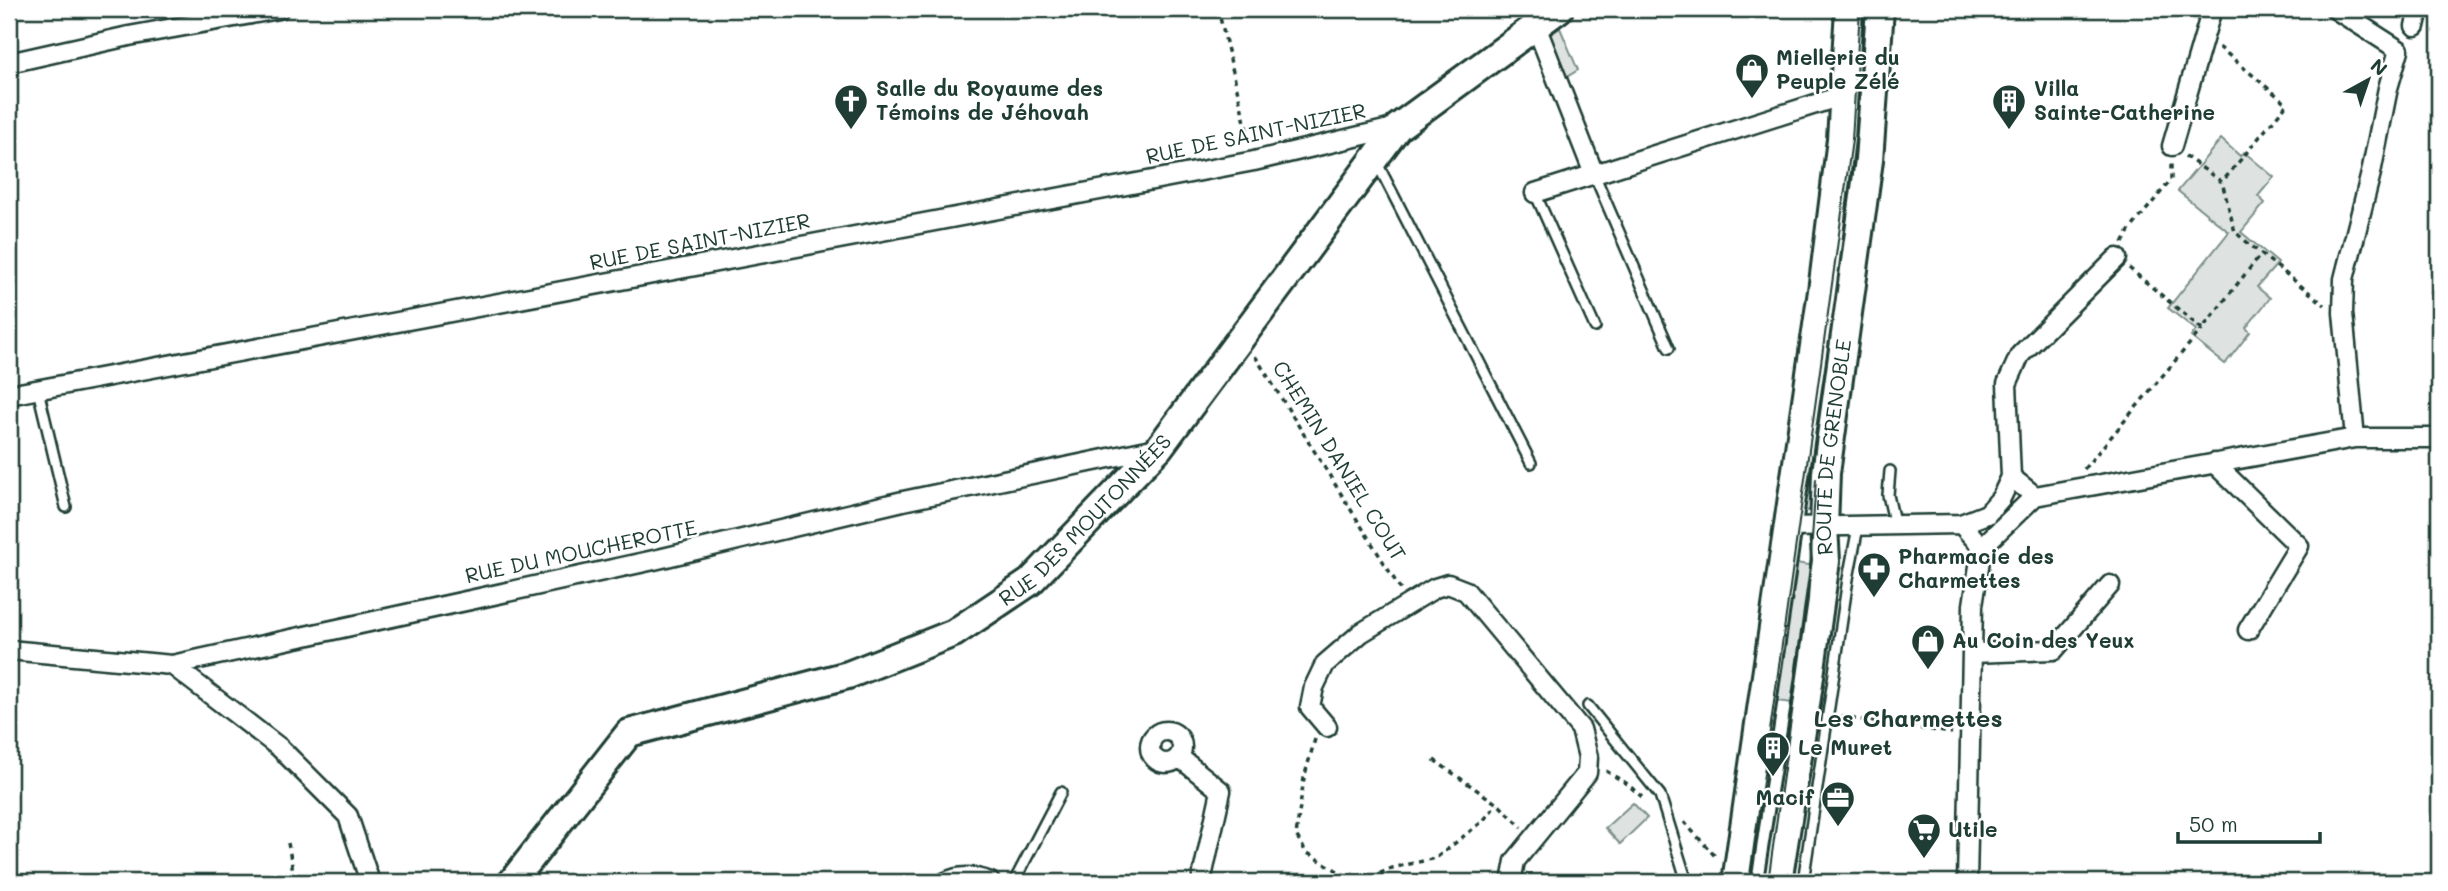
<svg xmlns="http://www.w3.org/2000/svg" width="2448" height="891" font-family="Mali,sans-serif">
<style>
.green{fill:#dee3e2;stroke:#7e908b;stroke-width:2}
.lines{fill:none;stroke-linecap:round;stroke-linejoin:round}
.lane-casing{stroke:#1f3d34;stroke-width:14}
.street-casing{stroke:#1f3d34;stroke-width:23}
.secondary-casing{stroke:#1f3d34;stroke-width:32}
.path{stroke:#1f3d34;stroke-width:3.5;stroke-dasharray:5 5;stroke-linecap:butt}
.lane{stroke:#fff;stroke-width:9}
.street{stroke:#fff;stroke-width:18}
.secondary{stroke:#fff;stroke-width:26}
.tram{stroke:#1f3d34;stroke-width:2}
.labels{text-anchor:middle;stroke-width:5;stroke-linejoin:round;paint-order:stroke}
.poi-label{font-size:21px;font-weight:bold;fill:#1f3d34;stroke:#fff;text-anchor:start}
.street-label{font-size:21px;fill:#1f3d34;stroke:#fff}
.quarter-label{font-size:24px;font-weight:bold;fill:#1f3d34;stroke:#fff}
</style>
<rect width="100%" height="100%" fill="#fff"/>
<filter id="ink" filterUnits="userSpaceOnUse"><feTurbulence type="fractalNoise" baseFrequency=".0143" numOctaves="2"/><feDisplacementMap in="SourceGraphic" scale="14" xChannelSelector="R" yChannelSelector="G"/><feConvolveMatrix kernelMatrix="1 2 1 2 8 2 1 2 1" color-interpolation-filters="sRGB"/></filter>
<g filter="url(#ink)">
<path class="green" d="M1856,9H1874L1865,141L1812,511L1801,510Z
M1560,28L1578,70L1560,81L1545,38Z
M2221,139L2240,156L2244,152L2274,177L2258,196L2265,203L2241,232L2278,263L2257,287L2270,298L2246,328L2250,332L2225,364L2191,337L2196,330L2168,308L2229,232L2178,191Z
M1788,562L1817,566L1800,704L1769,700Z
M1633,803L1647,818L1620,844L1605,828Z"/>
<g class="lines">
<g class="lane-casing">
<path id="lane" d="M1377,163L1531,463
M1594,174L1669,348
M1535,193L1595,327
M38,390L66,507
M1890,471L1888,495L1895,526
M1588,706L1660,795L1687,882
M1014,882L1061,792
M1803,882L1848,579L1858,527"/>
</g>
<g class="street-casing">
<path id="street" d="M2335,9L2399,50L2388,88L2371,173L2344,279L2343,313L2355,438
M1536,26L1594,174
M2415,26L2419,9
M9,63L129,36L279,9
M2172,146L2212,9
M1535,193L1844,95
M9,395L1254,161L1398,127
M2214,463L2299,546L2248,630
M2011,477L2035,496L1982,547L1961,524L1987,514L2001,498L2011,477L2007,384L2020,355L2117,258
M2035,496L2355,438H2439
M1789,527L1961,524
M9,650L172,665L654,560L903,501L1157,448
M1973,653L2054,650L2110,585
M172,665L280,748L348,816L370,882
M1327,727L1310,707L1314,687L1325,664L1361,633L1435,588L1448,584L1466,591L1581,729L1588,757L1587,773L1515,861L1511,882
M1150 747a16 16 0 1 1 32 0a16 16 0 1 1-32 0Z
M1179,757L1221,791L1201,882
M946,882C961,874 975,876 990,882
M1967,882L1973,605L1982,547"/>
</g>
<g class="secondary-casing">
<g id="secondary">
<path id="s1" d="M512,882L629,733L848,675L954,633L1030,582L1159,448L1398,127L1559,9"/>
<path d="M1736,882L1822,291L1841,139L1849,9"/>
<path id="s2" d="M1778,882L1805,712L1826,561L1824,527L1826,473L1869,160L1880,9"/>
</g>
</g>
<path class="path" d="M1218,9L1250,143
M2219,47L2287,104L2222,182
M2185,156L2222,182L2235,232L2261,254
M2123,243L2129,231L2171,180V162
M2129,268L2202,329L2261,254L2325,305
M1255,356L1401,590
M2084,469L2202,329
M1841,717L1952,733
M1315,739L1304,778L1296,835L1306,852L1351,879L1372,877L1392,868L1436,858L1483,821L1497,804
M1434,760L1500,806L1522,827
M1606,771L1626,783L1642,797
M1684,822L1716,857
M288,843L295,882"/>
<use href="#lane" class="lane"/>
<use href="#street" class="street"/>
<use href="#secondary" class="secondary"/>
<path class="tram" d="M1749,882L1852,140L1860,9
M1768,882L1808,599L1816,479"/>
</g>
</g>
<defs>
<g id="shop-pin" transform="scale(1.75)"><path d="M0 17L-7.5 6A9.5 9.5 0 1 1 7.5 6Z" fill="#1f3d34" stroke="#fff"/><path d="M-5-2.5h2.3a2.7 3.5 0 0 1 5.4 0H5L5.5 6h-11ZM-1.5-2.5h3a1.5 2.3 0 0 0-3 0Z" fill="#fff"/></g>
<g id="church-pin" transform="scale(1.75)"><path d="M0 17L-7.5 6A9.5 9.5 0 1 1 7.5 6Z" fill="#1f3d34" stroke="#fff"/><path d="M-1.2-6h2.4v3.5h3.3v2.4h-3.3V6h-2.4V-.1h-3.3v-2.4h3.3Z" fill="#fff"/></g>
<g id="building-pin" transform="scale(1.75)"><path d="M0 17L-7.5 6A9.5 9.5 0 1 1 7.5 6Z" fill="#1f3d34" stroke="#fff"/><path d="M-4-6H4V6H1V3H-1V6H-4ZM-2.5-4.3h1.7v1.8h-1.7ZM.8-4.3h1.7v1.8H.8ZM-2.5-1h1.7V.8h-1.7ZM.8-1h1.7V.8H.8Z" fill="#fff"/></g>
<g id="pharmacy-pin" transform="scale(1.75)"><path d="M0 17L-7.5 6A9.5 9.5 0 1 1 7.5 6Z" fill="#1f3d34" stroke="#fff"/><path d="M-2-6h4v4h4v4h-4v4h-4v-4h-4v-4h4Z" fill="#fff"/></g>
<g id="office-pin" transform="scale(1.75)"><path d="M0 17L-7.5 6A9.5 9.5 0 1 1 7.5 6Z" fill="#1f3d34" stroke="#fff"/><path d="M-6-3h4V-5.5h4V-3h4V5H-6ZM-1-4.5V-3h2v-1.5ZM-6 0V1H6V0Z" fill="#fff"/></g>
<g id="supermarket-pin" transform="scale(1.75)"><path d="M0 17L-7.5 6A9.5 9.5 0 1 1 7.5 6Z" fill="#1f3d34" stroke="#fff"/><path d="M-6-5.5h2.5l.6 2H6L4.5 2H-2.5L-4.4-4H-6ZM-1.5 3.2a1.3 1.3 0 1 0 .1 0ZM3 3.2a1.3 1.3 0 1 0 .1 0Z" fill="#fff"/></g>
</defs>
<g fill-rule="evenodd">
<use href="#shop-pin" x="1752" y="70"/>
<use href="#church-pin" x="851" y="101"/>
<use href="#building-pin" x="2009" y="101"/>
<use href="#pharmacy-pin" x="1874" y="569"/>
<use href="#shop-pin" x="1928" y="641"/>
<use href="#building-pin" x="1773" y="748"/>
<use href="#office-pin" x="1838" y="798"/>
<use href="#supermarket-pin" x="1924" y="830"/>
</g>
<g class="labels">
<g class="poi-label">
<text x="1776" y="65">Miellerie du<tspan x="1776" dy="24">Peuple Zélé</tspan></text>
<text x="876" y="96">Salle du Royaume des<tspan x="876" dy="24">Témoins de Jéhovah</tspan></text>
<text x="2034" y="96">Villa<tspan x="2034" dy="24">Sainte-Catherine</tspan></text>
<text x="1898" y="564">Pharmacie des<tspan x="1898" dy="24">Charmettes</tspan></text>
<text x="1952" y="648">Au Coin des Yeux</text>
<text x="1798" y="755">Le Muret</text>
<text x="1814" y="805" text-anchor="end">Macif</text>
<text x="1948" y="837">Utile</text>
</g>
<g class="street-label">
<text transform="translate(1256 134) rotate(-12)" y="7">RUE DE SAINT-NIZIER</text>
<text transform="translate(700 242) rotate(-11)" y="7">RUE DE SAINT-NIZIER</text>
<text dy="7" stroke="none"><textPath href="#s2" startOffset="439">ROUTE DE GRENOBLE</textPath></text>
<text transform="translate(1339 461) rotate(58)" y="7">CHEMIN DANIEL COUT</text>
<text dy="7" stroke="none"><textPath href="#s1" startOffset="704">RUE DES MOUTONNÉES</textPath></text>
<text transform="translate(581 552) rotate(-12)" y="7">RUE DU MOUCHEROTTE</text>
</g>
<g class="quarter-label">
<text x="1908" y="727">Les Charmettes</text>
</g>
</g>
<rect width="2448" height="891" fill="none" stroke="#fff" stroke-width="35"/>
<rect x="18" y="18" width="2413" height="856" fill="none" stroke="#1f3d34" stroke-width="2.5" filter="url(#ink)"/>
<g transform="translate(2368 80) rotate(40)" stroke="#ffffff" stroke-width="5" paint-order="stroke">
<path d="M0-5L12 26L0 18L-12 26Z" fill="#1f3d34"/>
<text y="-10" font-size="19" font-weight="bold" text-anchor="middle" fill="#1f3d34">N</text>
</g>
<path d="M2178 832v10h142v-10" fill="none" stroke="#1f3d34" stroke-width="3.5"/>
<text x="2189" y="832" font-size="21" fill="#1f3d34" stroke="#ffffff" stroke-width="5" paint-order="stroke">50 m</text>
</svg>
